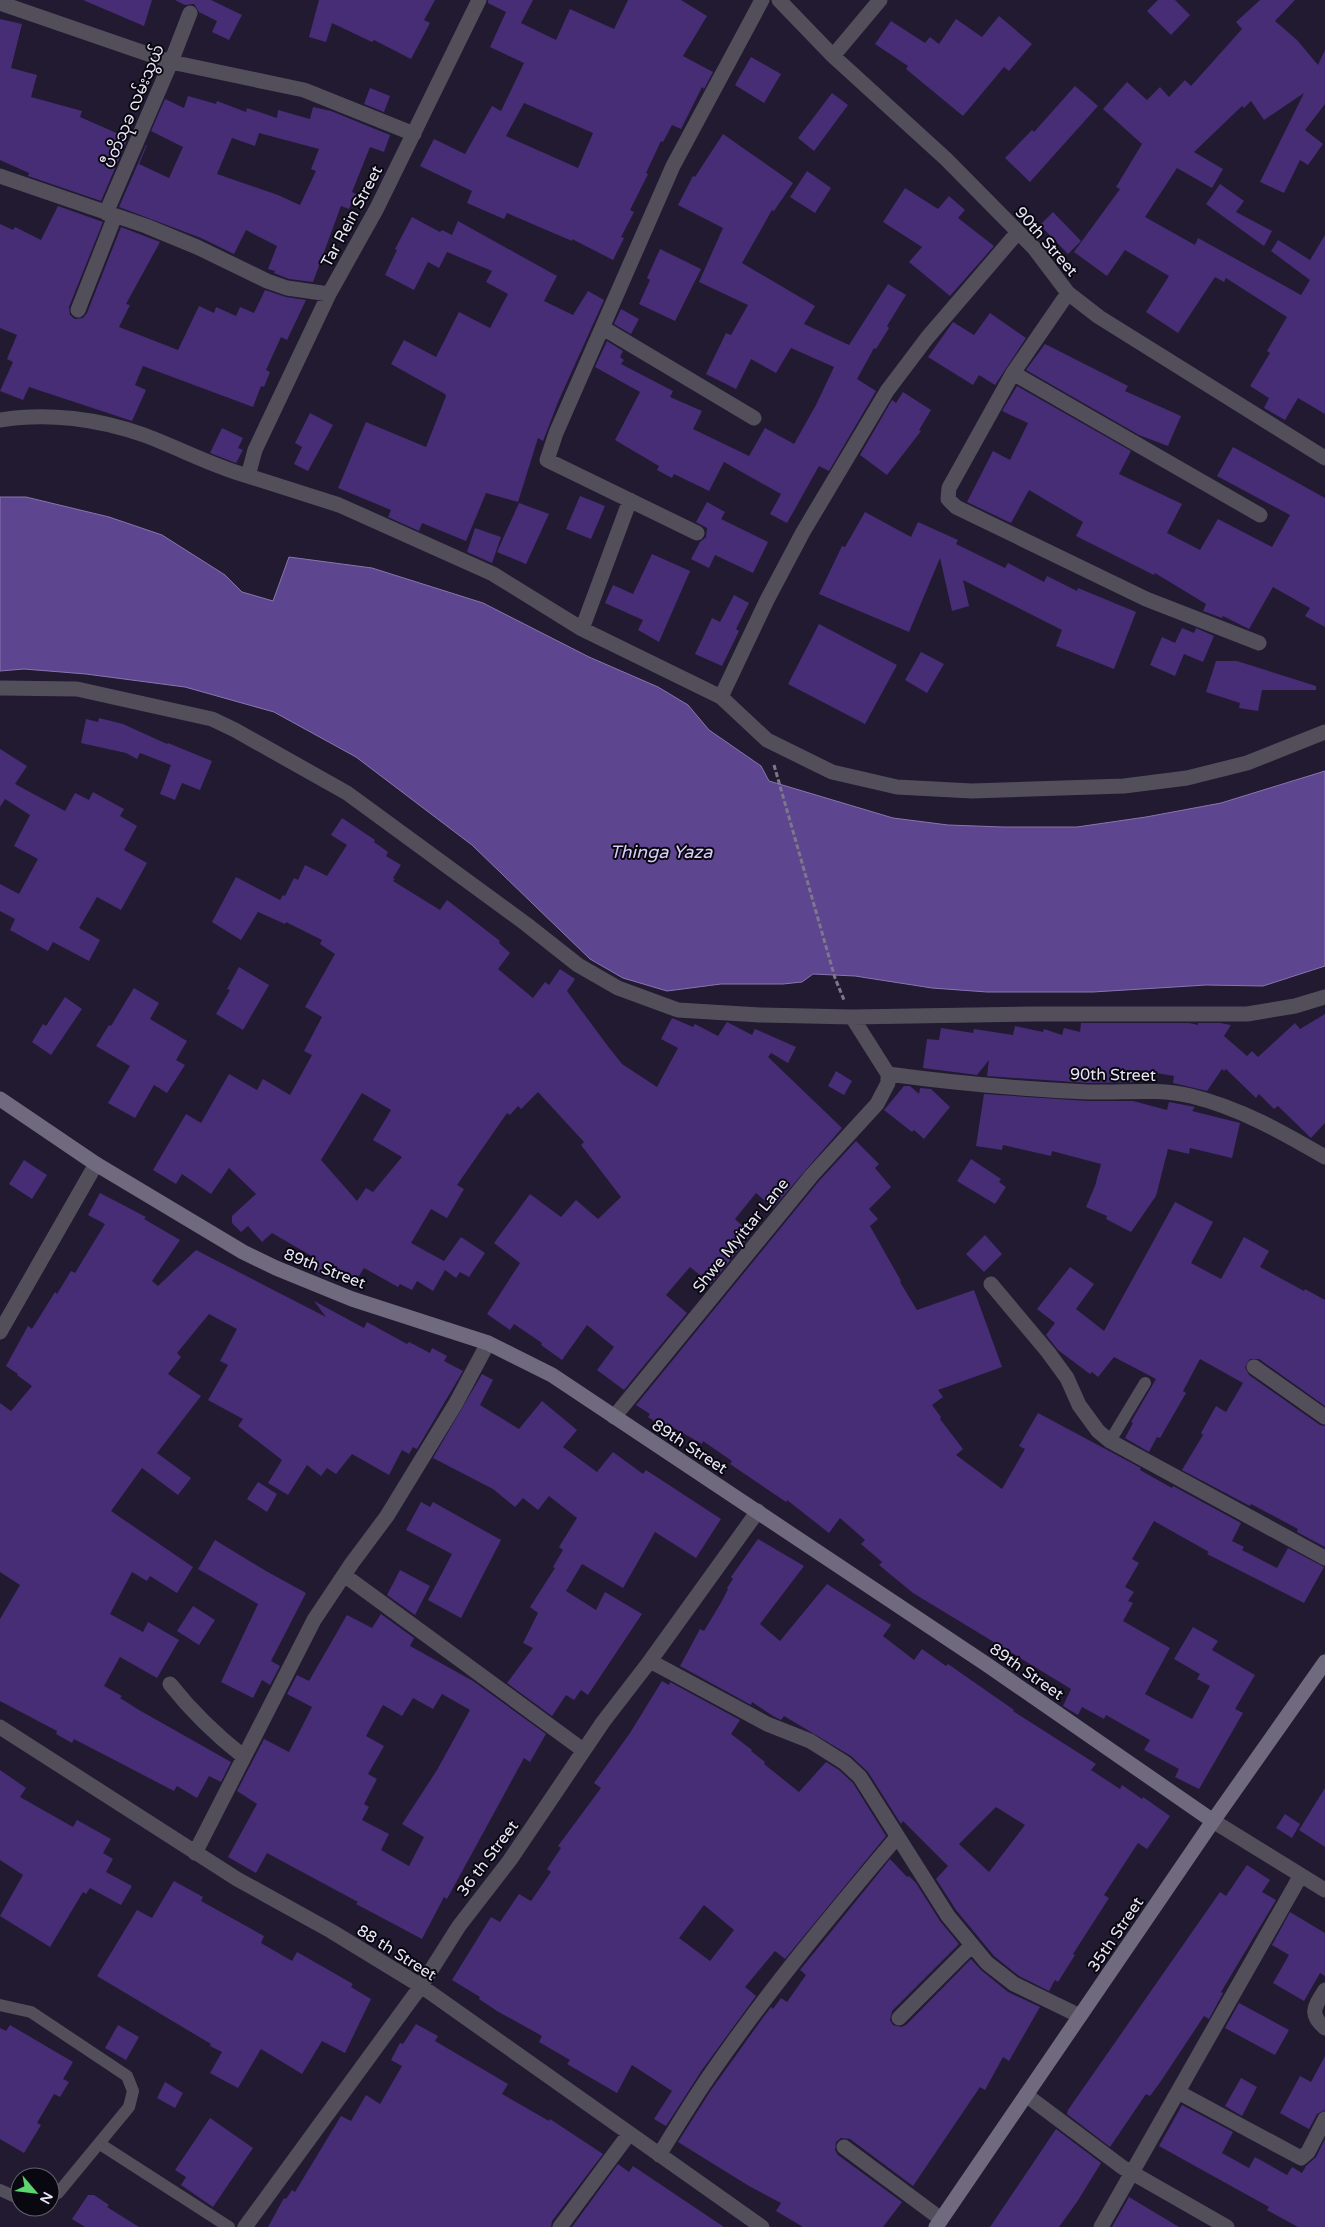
<svg xmlns="http://www.w3.org/2000/svg" width="1325" height="2227" font-family="'Varela Round','Noto Sans Myanmar',sans-serif">
<style>
.water{fill:#5e4590;stroke:#8875af}
.building{fill:#472d76;fill-rule:evenodd}
.lines{fill:none;stroke-linecap:round;stroke-linejoin:round}
.path{stroke:#7c778a;stroke-width:3;stroke-dasharray:5 2.5;stroke-linecap:butt}
.lane{stroke:#524f5b;stroke-width:12}
.street{stroke:#524f5b;stroke-width:15}
.secondary{stroke:#6f6a7d;stroke-width:15}
.labels{text-anchor:middle;stroke-width:4;stroke-linejoin:round;paint-order:stroke}
.street-label{font-size:16px;fill:#e9e6f6;stroke:#090710}
.water-label{font-size:18px;font-style:italic;fill:#d8cdf8;stroke:#090710}
</style>
<rect width="100%" height="100%" fill="#211a31"/>
<path class="water" d="M0,497H26L109,517L162,535L225,575L242,592L273,601L289,557L372,568L483,603L589,657L658,687L688,705L709,730L761,766L769,781L893,818L948,825L1003,827H1077L1146,817L1221,803L1325,771V966L1263,986L1206,985L1093,992H987L932,988L855,976L813,974L802,982L783,984H721L667,991L623,978L590,959L472,845L356,757L274,712L185,687L86,674L24,669L0,671Z"/>
<path class="building" d="M83,0H152L144,26Z
M175,0H211L242,15L229,40L212,32L217,21L199,12L194,4L185,5Z
M319,0H435L424,20L430,23L411,59L374,40L372,42L332,23L326,42L309,37Z
M488,0H533L521,23L556,40L570,9L614,29L628,0H681L707,16L683,56L713,72L704,89L702,87L681,129L672,125L663,142L661,141L646,173L648,174L630,210L634,212L621,237L624,238L613,260L572,239V241L507,213L504,219L467,203L472,191L420,166L434,139L465,154L492,106L501,111L524,63L490,47L506,12L488,3ZM524,103L593,133L578,168L506,136Z
M1158,0H1175L1190,15L1171,35L1147,11Z
M1260,0H1295L1275,21L1297,40L1318,65L1325,50V104L1305,130L1323,144L1308,165L1300,160L1284,193L1260,182L1304,93L1264,120L1251,101L1244,108L1242,106L1194,152L1223,169L1212,188L1177,168L1145,217L1195,245L1198,238L1301,295L1310,280L1271,251L1278,240L1310,260L1325,235V414L1298,398L1285,420L1264,408L1269,398L1250,386L1270,353L1267,351L1287,317L1226,278L1224,282L1215,277L1178,333L1146,312L1169,276L1125,250L1107,276L1074,252L1120,189L1116,187L1142,144L1103,109L1127,82L1147,100L1160,87L1169,97L1185,80L1191,86L1242,29L1236,22Z
M999,16L1032,44L1009,71L1004,67L963,116L906,69L908,66L875,44L891,21L925,43L930,37L939,44L956,19L982,37Z
M0,19L22,24L11,68L37,75L31,97L82,111L80,117L128,138L101,201L28,176L29,173L0,160Z
M751,57L781,74L764,103L735,85Z
M1075,86L1098,106L1030,182L1005,158L1032,130L1034,132Z
M370,88L390,96L384,112L364,104Z
M832,93L848,105L814,151L798,138Z
M188,96L216,104L217,101L246,112L247,108L277,118L278,110L310,119L313,107L331,111L390,135L384,152L370,147L352,192L356,194L349,209L341,206L313,282L289,279L274,273L275,271L268,269L277,246L246,230L234,254L201,238L119,207L146,145H147L139,164L169,178L183,147L151,131L165,99L184,108ZM259,133L319,149L311,169L316,171L300,205L278,195L217,174L232,138L255,146Z
M723,134L793,183L774,211L772,210L742,263L815,306L804,324L849,345L888,284L906,295L887,326L889,328L876,349L874,348L857,379L876,391L829,471L819,466L787,523L770,514L781,494L724,462L709,491L674,474L672,478L657,470L659,466L615,440L640,392L595,367L607,341L623,351L620,357L624,360L621,364L673,391L670,397L702,411L693,429L749,456L765,428L794,444L816,405L834,367L791,348L776,373L751,359L736,389L706,374L726,333L731,335L748,305L699,282L723,228L678,205L693,176L695,177Z
M807,171L831,188L815,213L790,197Z
M1220,184L1244,201L1236,212L1272,231L1264,246L1206,204Z
M905,188L938,209L949,196L965,210L958,218L994,246L950,296L909,262L922,247L883,222Z
M58,206L103,222L69,307L70,315L75,319L83,318L87,313L121,227L160,242L126,304L130,305L119,327L178,350L199,306L214,313L216,307L236,316L240,307L254,313L265,290L286,297L306,300L287,340L281,337L266,370L270,372L264,387L261,386L253,407L143,366L135,385L146,390L132,421L29,387L23,400L0,391L13,362L7,359L17,335L0,328V224L13,230L15,227L41,240Z
M1053,212L1081,241L1068,254L1040,225Z
M412,217L440,232L442,230L452,235L458,221L557,276L544,301L573,315L588,291L604,300L558,402L543,441L538,438L518,502L486,493L466,541L422,523L419,531L388,517L391,510L338,488L366,422L426,447L446,396L445,394L391,364L404,340L436,357L459,312L490,328L508,294L486,282L492,271L447,252L439,268L428,262L414,290L385,275L397,250L395,249Z
M660,249L701,269L675,321L639,304L650,280L647,278Z
M621,309L639,319L631,334L614,324Z
M990,313L1026,338L995,385L979,375L973,385L928,357L953,322L974,335Z
M1045,344L1128,386L1125,391L1181,416L1168,446L1139,435L1026,370Z
M1017,386L1131,451L1119,474L1182,504L1167,533L1200,550L1218,519L1272,547L1290,515L1217,476L1233,447L1325,498V627L1305,616L1310,608L1273,587L1249,629L1223,616L1222,618L1203,611L1206,604L1155,573L1154,575L1076,536L1083,522L1029,490L1011,523L967,502L993,451L1010,460L1028,423L1002,411Z
M903,392L931,410L919,430L921,431L887,475L860,455L892,400L896,403Z
M310,413L333,425L308,471L294,464L302,447L295,443Z
M222,428L243,438L238,448L243,450L236,463L210,453Z
M580,496L605,506L591,539L566,529Z
M707,502L725,512L721,519L768,542L753,573L715,555L709,568L691,559L700,542L706,537L707,528L696,522Z
M519,503L549,514L526,564L497,552Z
M865,512L911,537L918,522L958,540L956,544L1005,568L1008,563L1044,582L1047,576L1077,591L1078,588L1136,612L1114,669L1056,646L1062,630L963,580L969,606L952,611L940,558L909,632L819,594L842,546L845,547Z
M475,528L501,537L492,563L467,552Z
M652,554L690,571L659,642L638,630L643,620L605,603L613,585L633,594Z
M734,595L749,603L736,629L739,631L722,666L695,654L712,618L720,622Z
M819,624L897,665L865,724L788,684Z
M1182,628L1194,633L1196,628L1214,636L1203,662L1184,654L1175,676L1150,665L1162,637L1175,643Z
M921,652L944,664L927,693L905,680Z
M1216,661H1237L1316,686V690H1262L1258,711L1239,708L1240,703L1206,692Z
M99,718L123,724L167,744L168,743L212,761L200,790L182,783L175,800L160,794L171,765L140,753L137,759L126,753L81,743L86,719L98,722Z
M0,749L27,766L15,784L65,811L75,793L89,800L93,792L124,809L120,816L137,826L124,850L147,863L121,910L97,897L79,928L100,940L89,961L53,942L48,951L10,930L15,919L0,911V884L19,894L38,859L14,846L30,815L5,799L0,807Z
M342,818L375,840L374,842L388,852L386,856L401,865L393,878L395,879L393,881L440,910L447,900L500,941L499,943L510,953L498,969L533,998L545,982L549,985L560,969L575,979L567,991L607,1045L622,1064L657,1087L678,1048L661,1039L672,1018L693,1027L695,1024L718,1036L727,1022L729,1023L752,1035L755,1029L796,1047L788,1063L771,1053L768,1057L842,1128L773,1208L756,1193L735,1219L751,1234L711,1284L690,1267L666,1295L687,1313L624,1390L597,1370L614,1347L587,1325L562,1360L541,1345L542,1343L514,1324L510,1330L487,1314L520,1263L494,1243L530,1194L561,1217L576,1200L598,1219L621,1197L581,1145L584,1142L538,1092L521,1109L518,1106L510,1115L507,1113L457,1185L464,1189L447,1218L431,1209L411,1243L444,1261L461,1237L485,1253L469,1277L460,1272L456,1278L445,1270L433,1291L417,1281L412,1290L400,1284L398,1287L364,1268L354,1284L332,1271L327,1278L310,1267L315,1258L272,1233L262,1242L248,1226L241,1232L232,1223V1216L256,1194L229,1168L211,1194L182,1174L176,1184L153,1170L186,1114L201,1123L229,1074L257,1090L263,1079L290,1095L312,1055L304,1051L322,1017L305,1007L335,954L320,944L322,940L286,922L285,924L258,912L241,940L212,922L236,877L280,900L283,895L285,896L294,878L298,880L305,865L327,876L347,845L331,835ZM362,1093L391,1110L373,1140L402,1157L373,1192L366,1188L357,1201L321,1160Z
M239,967L269,985L243,1030L216,1014L230,990L227,989Z
M134,988L159,1003L150,1019L187,1041L176,1060L185,1065L167,1093L154,1085L135,1118L108,1103L130,1066L96,1046L109,1025L111,1026Z
M65,997L82,1009L51,1055L32,1042L43,1024L46,1026Z
M1325,1014V1123L1311,1138L1278,1106L1274,1109L1259,1094L1256,1098L1226,1069L1224,1071L1222,1069L1207,1091L1173,1083L1174,1076L1138,1070L1136,1082L1088,1083L987,1076L989,1060L977,1075L923,1068L927,1039L939,1040L941,1028L973,1033L974,1029L1013,1035L1015,1026L1043,1032L1044,1029L1062,1035L1064,1028L1080,1032L1081,1023H1189L1198,1025V1023H1220L1231,1025L1224,1036L1247,1056L1252,1051L1258,1057L1295,1023L1300,1029Z
M836,1071L852,1081L844,1095L828,1086Z
M904,1086H910L919,1094L920,1088L931,1089L950,1107L924,1139L914,1130L912,1132L884,1110Z
M984,1094L1088,1101H1133L1167,1110L1169,1102L1195,1107L1192,1111L1240,1123L1232,1158L1190,1148L1189,1154L1168,1149L1156,1196L1131,1232L1106,1219L1107,1216L1086,1207L1095,1186L1101,1164L1052,1151L1051,1156L1003,1145L1002,1150L976,1146Z
M856,1141L879,1164L875,1168L891,1187L869,1209L878,1219L870,1226L901,1281L900,1282L917,1310L974,1290L1002,1367L938,1390L943,1397L932,1405L941,1417L940,1419L963,1449L956,1455L1002,1489L1025,1449L1019,1446L1038,1413L1141,1468L1140,1470L1172,1488L1173,1486L1241,1523L1232,1541L1244,1547L1242,1550L1277,1568L1288,1548L1324,1567L1304,1603L1207,1554L1209,1552L1154,1521L1132,1559L1139,1563L1125,1587L1134,1592L1128,1601L1133,1603L1123,1621L1170,1648L1145,1694L1192,1719L1210,1686L1197,1679L1200,1674L1174,1659L1193,1627L1218,1641L1212,1650L1255,1675L1235,1709L1243,1713L1199,1789L1175,1777L1179,1769L1144,1750L1150,1740L1106,1715L1104,1719L1082,1707L1078,1715L1063,1706L1071,1689L913,1593L879,1565L882,1562L861,1544L865,1540L840,1518L829,1533L787,1500L786,1502L730,1464L732,1461L703,1441L702,1444L667,1424L665,1428L648,1417L650,1414L636,1405L819,1181Z
M971,1159L1001,1179L999,1182L1006,1187L995,1204L957,1181Z
M24,1160L47,1175L32,1199L9,1184Z
M100,1193L146,1217L144,1219L180,1240L152,1281L158,1286L196,1250L326,1317L314,1301L364,1328L367,1322L407,1344L409,1342L430,1353L432,1348L447,1356L444,1361L463,1371L417,1449L413,1447L409,1454L402,1450L389,1475L352,1454L336,1474L327,1468L321,1476L307,1465L288,1495L268,1483L282,1460L238,1426L243,1419L208,1400L228,1365L220,1361L237,1329L209,1314L177,1353L181,1357L168,1374L201,1396L157,1453L191,1478L178,1495L142,1468L111,1511L193,1567L177,1593L150,1576L147,1581L132,1572L110,1614L143,1632L148,1622L179,1640L157,1678L120,1657L104,1686L122,1696L120,1698L139,1710L231,1762L221,1782L209,1776L197,1798L177,1786L174,1791L74,1739L72,1743L56,1734L57,1731L0,1701V1619L20,1585L0,1572V1403L11,1411L32,1386L17,1375L18,1374L6,1366L28,1326L32,1329L55,1292L57,1294L71,1271L75,1273L105,1224L88,1215Z
M1175,1202L1213,1222L1191,1263L1221,1279L1244,1237L1269,1251L1260,1267L1304,1291L1305,1289L1325,1300V1406L1259,1359H1250L1245,1367L1249,1375L1320,1425L1325,1426V1547L1297,1532L1298,1529L1251,1504L1250,1506L1182,1470L1203,1435L1201,1433L1216,1406L1226,1412L1243,1383L1200,1359L1183,1391L1186,1393L1160,1438L1157,1437L1149,1452L1125,1438L1133,1423L1131,1422L1156,1379L1114,1357L1098,1377L1092,1372L1090,1374L1058,1350L1046,1335L1055,1323L1037,1309L1070,1267L1094,1284L1076,1309L1104,1331Z
M985,1235L1002,1254L984,1272L966,1254Z
M482,1374L493,1380L480,1405L519,1429L542,1401L577,1430L563,1447L597,1472L613,1452L643,1474L646,1470L721,1519L696,1558L655,1532L623,1588L582,1564L566,1591L596,1610L605,1592L642,1614L588,1695L581,1690L574,1700L566,1695L552,1716L507,1683L533,1648L523,1643L538,1613L530,1607L555,1568L553,1567L563,1550L559,1547L577,1518L549,1496L538,1510L523,1498L515,1507L493,1489L433,1458Z
M258,1482L277,1494L267,1512L247,1499Z
M421,1502L430,1507L433,1502L501,1540L461,1618L428,1600L452,1554L406,1530Z
M758,1539L804,1566L760,1624L780,1641L827,1584L891,1625L883,1636L914,1660L922,1649L946,1666L948,1664L1014,1710L1013,1711L1096,1764L1091,1770L1120,1789L1122,1785L1142,1799L1143,1797L1170,1816L1147,1849L1138,1843L1104,1895L1109,1898L1073,1954L1075,1955L1058,1982L1055,1980L1049,1991L1019,1976L994,1956L956,1910L936,1879L948,1866L903,1821L901,1824L868,1772L851,1756L784,1716L781,1720L773,1716L752,1702L751,1705L680,1666L700,1629L704,1631L722,1601L728,1589L727,1588L733,1579L731,1577ZM996,1807L1025,1825L989,1872L959,1844Z
M215,1540L266,1571L306,1593L271,1661L280,1666L270,1685L262,1680L253,1698L221,1682L258,1604L198,1569Z
M400,1570L430,1586L415,1615L387,1595Z
M193,1606L215,1620L199,1645L177,1631Z
M381,1614L414,1638L410,1646L473,1681L546,1734L530,1762L524,1758L447,1899L444,1897L422,1939L356,1904L358,1902L267,1853L256,1873L228,1857L257,1804L237,1791L264,1739L289,1752L312,1707L287,1694L297,1675L309,1681L347,1615L372,1628ZM442,1694L470,1710L437,1770L402,1824L424,1837L409,1866L381,1850L389,1834L362,1820L369,1807L364,1804L377,1779L368,1774L384,1746L366,1736L383,1705L402,1716L413,1698L433,1709Z
M662,1681L669,1685L670,1682L740,1720L731,1734L752,1750L751,1751L765,1762L764,1764L799,1792L826,1762L839,1770L853,1783L886,1836L785,1959L775,1951L745,1987L756,1996L702,2070L666,2126L654,2119L672,2091L632,2065L617,2093L567,2064L570,2060L539,2042L542,2036L497,2011L479,1999L480,1997L452,1980L491,1917L500,1922L519,1894L531,1901L551,1872L547,1869L561,1848L558,1846L601,1788L594,1783L630,1733ZM704,1905L734,1930L710,1961L679,1938Z
M0,1770L26,1788L20,1797L73,1827L77,1820L111,1839L103,1853L113,1859L106,1872L132,1886L121,1905L90,1888L86,1894L83,1892L50,1947L0,1916L23,1875L0,1860Z
M1325,1788V1847L1299,1830Z
M1285,1814L1300,1824L1292,1838L1276,1828Z
M890,1859L907,1877L909,1876L916,1883L940,1921L959,1944L892,2011L890,2020L893,2025L901,2027L906,2025L971,1959L981,1970L1008,1992L1040,2007L1009,2061L1003,2057L985,2090L980,2087L913,2186L850,2139L841,2138L836,2142L835,2150L838,2155L902,2202L883,2227H803L776,2211L781,2203L749,2186L678,2142L711,2090L762,2019L771,2007L773,2009L781,1998L787,2002L806,1975L800,1970Z
M1247,1865L1270,1880L1262,1892L1276,1900L1221,1992L1223,1993L1209,2019L1204,2016L1161,2081L1150,2096L1146,2094L1110,2147L1067,2114L1068,2110L1220,1892L1226,1896Z
M174,1881L203,1897L201,1901L264,1936L261,1943L292,1961L297,1952L353,1984L351,1987L371,1999L345,2053L322,2041L302,2074L261,2049L238,2088L210,2073L222,2052L210,2046L211,2044L97,1976L137,1910L152,1918Z
M1290,1912L1325,1933V1976L1320,1973L1304,2001L1273,1983L1289,1955L1272,1945Z
M1239,2003L1289,2030L1275,2055L1225,2028Z
M416,2024L438,2036L435,2041L508,2084L502,2094L549,2121L550,2119L603,2154L552,2221L551,2227H268L284,2198L286,2199L292,2190L295,2192L341,2116L351,2121L366,2095L380,2104L402,2066L391,2060L400,2043L403,2044Z
M10,2025L73,2062L63,2079L69,2082L60,2097L54,2094L37,2123L41,2125L24,2153L0,2139V2028L6,2031Z
M118,2025L139,2037L126,2060L105,2048Z
M1325,2056V2110L1317,2114L1309,2129L1280,2113L1300,2076L1311,2082Z
M1241,2078L1257,2087L1242,2116L1225,2106Z
M165,2082L183,2093L175,2108L157,2098Z
M1182,2105L1233,2132L1222,2153L1249,2168L1255,2157L1287,2175L1292,2167L1302,2173L1306,2166L1316,2157L1325,2139V2227H1298L1267,2210L1269,2207L1159,2146Z
M210,2118L253,2148L213,2207L181,2185L186,2177L175,2170Z
M1056,2129L1101,2163L1077,2202L1059,2227H990Z
M618,2164L629,2172L633,2166L724,2227H572Z
M88,2195H94L109,2205L107,2207L139,2227H85L72,2219Z
M1129,2197L1179,2227H1112Z"/>
<g class="lines">
<path class="path" d="M774,765L835,978L844,1000"/>
<path class="lane" d="M1110,1441L1145,1383
M0,2005L31,2012L127,2076L133,2091L129,2107L58,2193L50,2197
M100,2144L229,2227
M0,2190L20,2199"/>
<path class="street" d="M779,0L833,56L946,159L1034,248L1068,293L1099,317L1325,458
M0,3L171,62L304,90L414,134
M833,56L880,0
M0,176L146,226L197,247L267,281L287,288L329,294
M106,213L171,62L190,13
M1068,293L1013,373L949,488L948,499L956,507L1146,599L1259,643
M78,310L115,216
M603,328L754,418
M1013,373L1260,515
M0,420C48,412 99,419 144,435C179,448 212,466 248,476L255,450L329,294L377,208L479,0
M248,476L339,505L493,574L582,629L721,697L767,740L832,772L897,787L972,791L1124,786L1187,778L1247,763L1325,732
M697,533L547,460L556,433L673,166L762,0
M582,629L630,500
M0,688L77,689L212,719L235,730L347,793L526,924L578,965L618,988L678,1010L760,1015L852,1017L1035,1014H1247L1295,1006L1325,997
M721,697L767,600L803,532L887,391L927,338L1018,232
M852,1017L888,1074
M888,1074C954,1083 1021,1089 1088,1092C1122,1093 1158,1088 1191,1096C1240,1108 1282,1132 1325,1157
M991,1284L1048,1352L1067,1378L1079,1405L1098,1431L1110,1441L1325,1558
M0,1332L96,1164
M1254,1367L1325,1417
M614,1417L812,1175L877,1104L888,1083V1074
M344,1575L583,1750
M650,1661L767,1724L810,1741L845,1763L860,1777L948,1916L987,1963L1014,1984L1080,2016
M170,1684C192,1712 216,1735 244,1757
M0,1727L237,1879L331,1931L421,1986L762,2227
M1213,1821L1325,1890
M195,1853L314,1620L352,1563L387,1516L456,1403L488,1343
M1325,1990C1315,2006 1308,2014 1325,2028
M899,2018L972,1945
M1178,2092L1301,2158L1308,2152L1325,2119
M1026,2095L1122,2167L1227,2227
M844,2147L941,2219
M659,2155C676,2128 692,2101 710,2075C767,1992 832,1914 897,1837
M245,2227L421,1986L459,1926L510,1860L603,1722L650,1661L758,1511
M560,2227L629,2134
M1101,2227L1301,1875"/>
<path class="secondary" d="M0,1099L96,1164L243,1252L276,1268L352,1299L488,1343L552,1375L986,1664L1213,1821
M936,2227L1213,1821L1325,1662"/>
</g>
<g class="labels">
<g class="street-label">
<text transform="translate(133 106) rotate(-67)" y="6">ပီတိသုခ လမ်းသွယ်</text>
<text transform="translate(351 216) rotate(-62)" y="6">Tar Rein Street</text>
<text transform="translate(1047 241) rotate(49)" y="6">90th Street</text>
<text transform="translate(1113 1074) rotate(1)" y="6">90th Street</text>
<text transform="translate(740 1235) rotate(-51)" y="6">Shwe Myittar Lane</text>
<text transform="translate(325 1268) rotate(21)" y="6">89th Street</text>
<text transform="translate(690 1446) rotate(33)" y="6">89th Street</text>
<text transform="translate(1027 1671) rotate(35)" y="6">89th Street</text>
<text transform="translate(487 1858) rotate(-53)" y="6">36 th Street</text>
<text transform="translate(1115 1934) rotate(-56)" y="6">35th Street</text>
<text transform="translate(397 1952) rotate(32)" y="6">88 th Street</text>
</g>
<g class="water-label">
<text x="661" y="858">Thinga Yaza</text>
</g>
</g>
<g transform="translate(35 2192) rotate(118)"><circle r="24" fill="#090710" stroke="#63606c"/>
<path d="M0-4L9 19L0 12L-9 19Z" fill="#5bd56e"/>
<text y="-8" font-size="14" font-weight="bold" text-anchor="middle" fill="#e9e6f6">N</text>
</g>
</svg>
